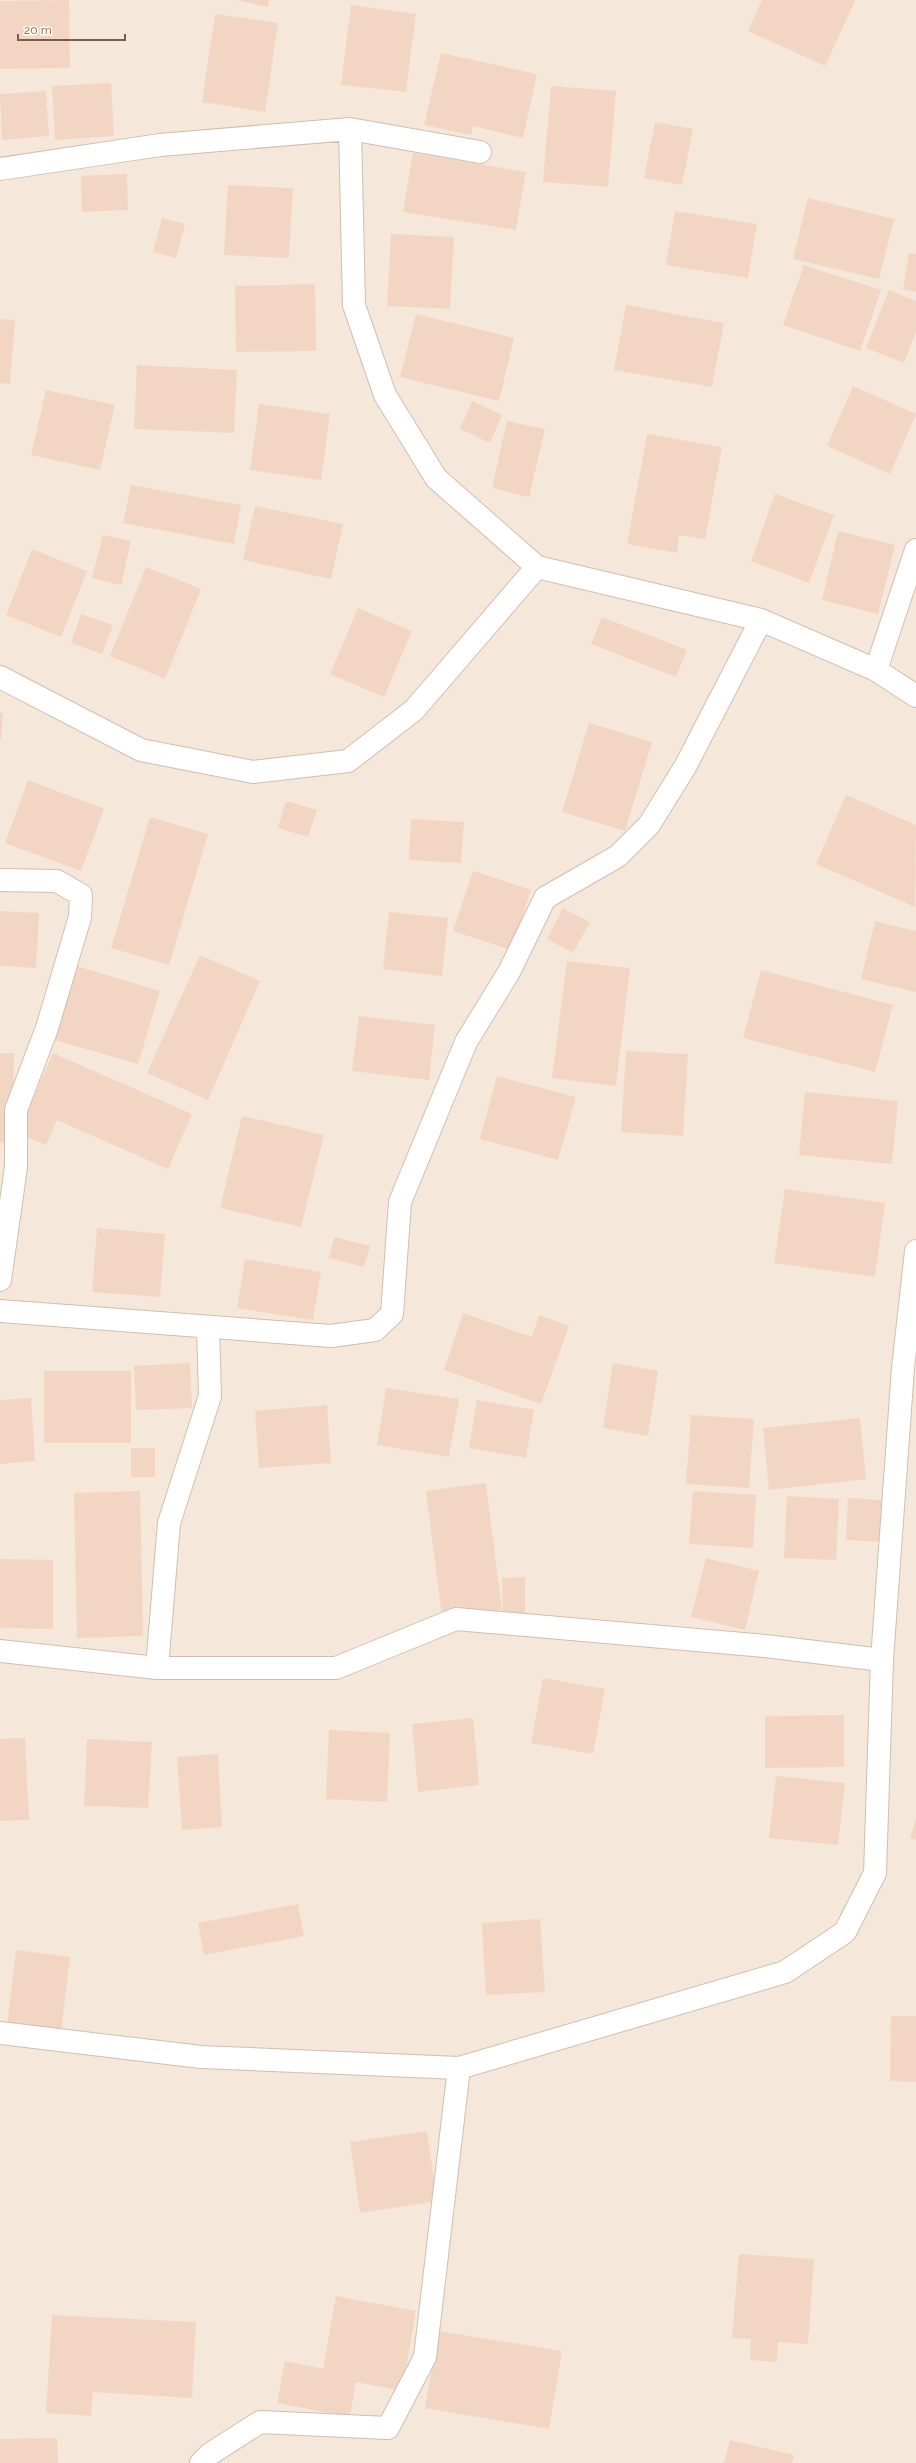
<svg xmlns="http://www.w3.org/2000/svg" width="916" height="2463" font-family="Raleway,sans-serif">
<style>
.residential{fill:#f5e8da}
.building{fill:#f3d5c3}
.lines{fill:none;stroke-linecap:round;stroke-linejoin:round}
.minor-casing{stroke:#d1beb0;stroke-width:24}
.minor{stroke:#fff;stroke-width:22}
</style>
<rect width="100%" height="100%" fill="#fdf6ec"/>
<path class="residential" d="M0,0H916V2463H0Z"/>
<path class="building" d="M69,0L70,68L0,69V1Z
M237,0H269L268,7Z
M762,0H853L855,1L825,66L748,31Z
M351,5L416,14L406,92L341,85Z
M215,14L278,23L265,112L202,102Z
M441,53L537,74L523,138L473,126L471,135L424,125Z
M111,83L114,136L55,140L52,86Z
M551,86L616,91L608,187L543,182Z
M46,91L49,136L2,140L0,94Z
M655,122L693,129L682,185L644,178Z
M413,153L526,172L516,230L403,212Z
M127,174L128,210L82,212L81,176Z
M228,185L293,188L289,258L224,255Z
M808,198L894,219L879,279L793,259Z
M675,211L757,224L748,278L666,265Z
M162,218L185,224L176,258L153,252Z
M391,234L454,237L450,309L387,306Z
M909,253L916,254V292L903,289Z
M804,265L881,290L860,351L783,325Z
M315,284L316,351L236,352L235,286Z
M889,290L916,301V332L904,363L866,348Z
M626,305L724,323L712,387L614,370Z
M416,314L514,338L499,401L400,377Z
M0,319L15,320L10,384L0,383Z
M137,365L237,370L234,433L134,429Z
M853,386L916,414L890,474L827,446Z
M46,390L115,405L100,470L31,455Z
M472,401L502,415L490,443L460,429Z
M259,404L330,414L321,480L250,470Z
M507,421L545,429L529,497L492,488Z
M647,434L722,447L705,539L679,535L677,553L627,544Z
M131,485L241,505L234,544L123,523Z
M775,494L834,515L809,583L751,561Z
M255,506L343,524L331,579L243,560Z
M838,531L895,545L878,614L822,600Z
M103,535L131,541L121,585L92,578Z
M32,549L87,571L61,637L6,615Z
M146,567L201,589L165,679L110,656Z
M358,608L412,631L384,697L330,674Z
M81,614L113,625L102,654L71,643Z
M602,617L687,650L676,677L591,644Z
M0,713H3L1,739H0Z
M589,723L652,742L625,831L562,812Z
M28,780L104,809L81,871L5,843Z
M846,795L916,825L915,907L816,864Z
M286,801L317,810L308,837L278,828Z
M150,817L208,834L169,965L111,948Z
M411,819L464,822L461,863L409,860Z
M473,871L531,890L511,950L453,931Z
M563,908L590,922L573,953L547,939Z
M0,911L39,913L36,968L0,966Z
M389,912L448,918L442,976L383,969Z
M875,921L916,931V992L861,979Z
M200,955L260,981L208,1100L147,1073Z
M567,961L630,968L616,1086L552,1078Z
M70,964L160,991L138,1064L48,1038Z
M761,970L893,1005L875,1072L743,1038Z
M359,1016L435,1025L429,1080L352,1071Z
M626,1051L688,1054L683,1136L621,1132Z
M0,1053H14L12,1144L0,1143Z
M53,1053L192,1114L168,1169L57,1120L46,1145L18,1133Z
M497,1076L576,1097L558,1160L480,1139Z
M805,1092L898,1101L892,1164L799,1155Z
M242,1116L324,1135L301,1227L220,1208Z
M785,1189L885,1203L875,1277L774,1263Z
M97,1228L165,1234L160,1297L92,1292Z
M334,1237L370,1246L364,1267L329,1258Z
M245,1259L321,1272L313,1320L237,1308Z
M463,1313L532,1337L539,1315L569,1326L541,1404L444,1370Z
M190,1363L192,1408L136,1410L134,1366Z
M613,1363L658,1371L648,1436L603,1428Z
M44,1371H131V1443H44Z
M386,1388L459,1399L449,1457L377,1445Z
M31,1398L35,1461L0,1464V1400Z
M477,1400L534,1410L526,1458L469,1448Z
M327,1405L331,1463L259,1468L255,1411Z
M691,1415L754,1419L749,1488L686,1484Z
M860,1418L866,1479L769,1490L763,1428Z
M131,1448H155V1477H131Z
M486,1483L502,1610L442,1617L426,1491Z
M140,1491L143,1636L77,1638L74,1493Z
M693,1491L756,1495L753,1548L689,1544Z
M787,1496L839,1499L836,1560L784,1558Z
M848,1498L883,1500L882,1542L846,1540Z
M706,1558L759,1571L745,1630L691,1617Z
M0,1559L53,1560V1629L0,1628Z
M525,1577V1620H503L502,1578Z
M543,1678L605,1689L593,1754L531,1743Z
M844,1715V1767L765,1768V1716Z
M473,1718L479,1785L418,1792L412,1724Z
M329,1730L390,1733L387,1802L326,1799Z
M25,1738L29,1820L0,1821V1739Z
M87,1739L152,1742L148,1808L84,1806Z
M218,1754L222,1827L182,1830L177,1757Z
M776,1776L845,1783L838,1845L769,1838Z
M916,1819V1840L910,1838Z
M298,1904L304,1936L204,1955L198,1923Z
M540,1919L545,1992L486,1995L482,1923Z
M16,1950L70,1957L61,2032L7,2026Z
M891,2016H916V2082L890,2081Z
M427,2131L437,2201L360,2213L350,2142Z
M739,2254L814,2259L808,2344L778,2342L777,2362L750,2360L751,2339L732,2338Z
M336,2296L416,2311L402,2391L356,2382L350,2417L277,2403L285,2361L323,2369Z
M52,2315L196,2322L192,2398L93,2392L91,2416L46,2413Z
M438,2331L562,2351L549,2429L425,2408Z
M57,2438L58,2463H0V2439Z
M730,2440L794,2455L792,2463H724Z"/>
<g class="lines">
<g class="minor-casing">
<path id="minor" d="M350,129L354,305L385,395L436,478L537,567L761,620L876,670L916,696
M0,169L160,145L350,129L480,152
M876,670L916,550
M0,677L141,750L253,772L348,761L414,710L537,567
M0,880L57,881L81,895L80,917L47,1028L16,1110V1167L0,1280
M0,1311L331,1336L375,1330L392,1314L400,1202L466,1042L509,972L545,898L618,856L649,825L685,767L761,620
M0,1651L157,1668H336L456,1619L765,1646L882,1660
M157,1668L169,1523L210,1396L208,1328
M0,2033L201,2057L459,2068L785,1972L845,1932L875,1873L882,1660L903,1368L916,1251
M201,2463L210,2454L260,2422L388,2428L425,2357L459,2068"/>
</g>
<use href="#minor" class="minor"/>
</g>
<path d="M18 34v6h107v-6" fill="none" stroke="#7a5c4d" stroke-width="2"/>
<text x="24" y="34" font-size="12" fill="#7a5c4d" stroke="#fffaf3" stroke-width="3" paint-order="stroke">20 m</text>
</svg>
